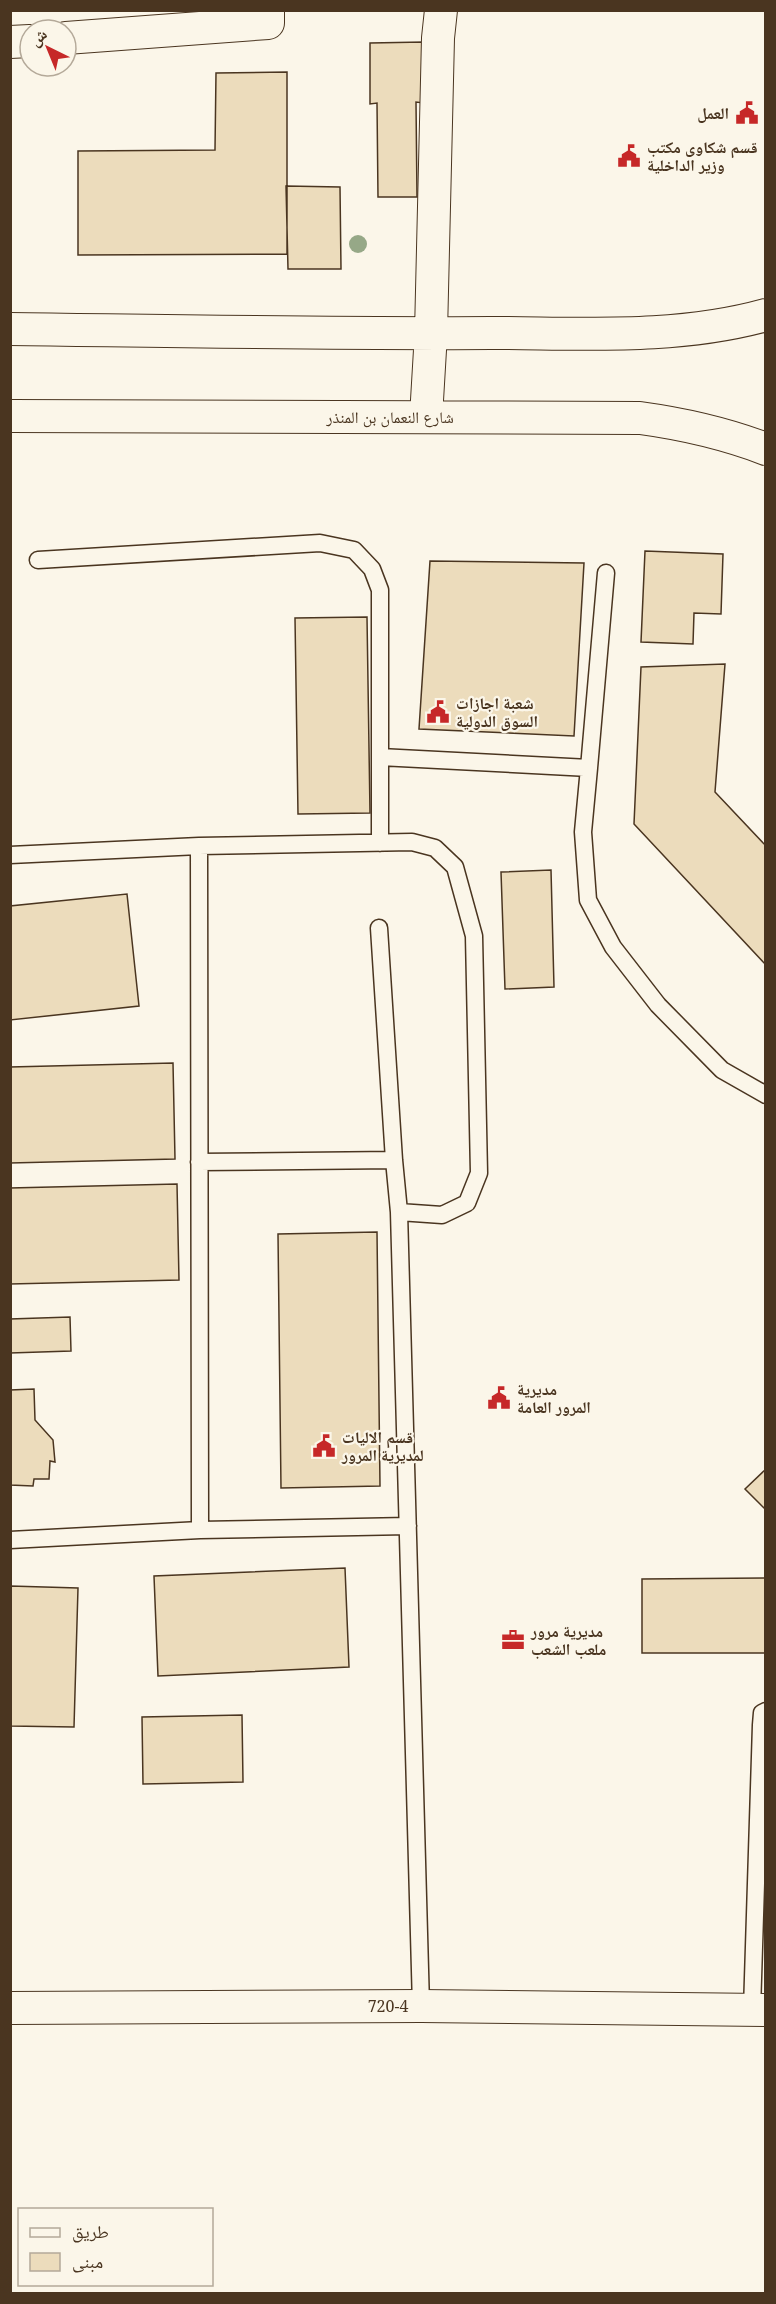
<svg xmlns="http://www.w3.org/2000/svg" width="776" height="2304" font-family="'Noto Serif','Noto Naskh Arabic',serif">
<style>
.building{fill:#ecdcbc;stroke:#4a3520;stroke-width:1.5}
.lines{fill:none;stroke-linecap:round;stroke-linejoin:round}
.lane-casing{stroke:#4a3520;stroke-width:19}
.street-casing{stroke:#4a3520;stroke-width:34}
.lane{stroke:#fbf6e9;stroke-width:16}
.street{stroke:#fbf6e9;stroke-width:32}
.tree{fill:#96a887}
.labels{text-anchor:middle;stroke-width:4.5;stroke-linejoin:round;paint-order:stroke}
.poi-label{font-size:16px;font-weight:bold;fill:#4a3520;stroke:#fbf6e9;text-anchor:start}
.street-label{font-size:16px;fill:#4a3520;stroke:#fbf6e9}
</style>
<rect width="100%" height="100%" fill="#fbf6e9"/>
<path class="building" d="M424,42V103L416,102L417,197H378L377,103L370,104V43Z
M287,72V254L78,255V151L215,150L216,73Z
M286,186L340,187L341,269H288Z
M645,551L723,554L721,614L694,613L693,644L641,642Z
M430,561L584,563L574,736L419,729Z
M367,617L370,813L298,814L295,618Z
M725,664L715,792L766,846V965L634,824L641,667Z
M551,870L554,987L505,989L501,872Z
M127,894L139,1006L10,1020V906Z
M173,1063L175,1159L10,1163V1067Z
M177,1184L179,1280L10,1284V1188Z
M377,1232L380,1486L281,1488L278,1234Z
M70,1317L71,1351L10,1353V1319Z
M34,1389L35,1420L53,1440L55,1462L50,1461L49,1479H34L33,1486L10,1485V1390Z
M766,1469V1510L745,1489Z
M345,1568L349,1667L158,1676L154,1576Z
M766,1578V1653H642V1579Z
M10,1586L78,1588L74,1727L10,1726Z
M242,1715L243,1782L143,1784L142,1717Z"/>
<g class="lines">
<g class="lane-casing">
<path id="lane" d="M38,560L320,543L354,550L372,569L380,590V843
M380,757L589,768L606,573
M589,768L583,832L588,900L613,947L658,1005L722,1070L766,1095
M199,846L200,1530
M10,855L199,846L412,842L435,848L455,867L474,936L479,1173L467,1203L442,1215L399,1212
M379,928L394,1160L399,1212L421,2006
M199,1162L394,1160
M10,1540L200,1530L408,1526
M752,2010L761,1725L762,1713L766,1711"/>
</g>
<g class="street-casing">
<path id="street" d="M66,38L268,23V10
M10,42L30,41
M10,329C171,331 331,334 491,333C582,333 676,340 766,315
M10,416L640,418C684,424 724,433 766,449
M426,417L431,333L438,38L441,10
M10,2008L421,2006L766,2010"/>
</g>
<use href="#lane" class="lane"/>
<use href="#street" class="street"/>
</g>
<circle class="tree" cx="358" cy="244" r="9"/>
<defs>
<g id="civic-bare" transform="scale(1.8)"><path d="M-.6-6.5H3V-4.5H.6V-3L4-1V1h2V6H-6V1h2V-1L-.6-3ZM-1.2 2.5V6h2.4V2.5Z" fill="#c62828" stroke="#fbf6e9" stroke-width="2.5" paint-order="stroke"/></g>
<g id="office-bare" transform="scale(1.8)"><path d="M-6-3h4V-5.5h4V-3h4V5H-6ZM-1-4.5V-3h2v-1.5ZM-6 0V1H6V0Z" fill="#c62828" stroke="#fbf6e9" stroke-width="2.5" paint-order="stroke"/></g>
</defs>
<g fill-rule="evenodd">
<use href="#civic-bare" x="747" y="113"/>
<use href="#civic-bare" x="629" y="156"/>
<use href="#civic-bare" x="438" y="712"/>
<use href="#civic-bare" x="499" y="1398"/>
<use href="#civic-bare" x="324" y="1446"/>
<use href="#office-bare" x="513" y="1640"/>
</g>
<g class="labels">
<g class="poi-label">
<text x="729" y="119" text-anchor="end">العمل</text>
<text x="647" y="153">قسم شكاوى مكتب<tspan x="647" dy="18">وزير الداخلية</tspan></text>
<text x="456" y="709">شعبة اجازات<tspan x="456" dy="18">السوق الدولية</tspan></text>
<text x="517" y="1395">مديرية<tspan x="517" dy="18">المرور العامة</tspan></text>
<text x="342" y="1443">قسم الاليات<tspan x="342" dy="18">لمديرية المرور</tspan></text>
<text x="531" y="1637">مديرية مرور<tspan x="531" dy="18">ملعب الشعب</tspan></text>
</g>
<g class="street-label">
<text x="390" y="423">شارع النعمان بن المنذر</text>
<text x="388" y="2012">720-4</text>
</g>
</g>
<rect width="776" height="2304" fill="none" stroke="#4a3520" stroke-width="24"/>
<rect x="18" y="2208" width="195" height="78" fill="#fbf6e9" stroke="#b4a999" stroke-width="1.5"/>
<rect x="30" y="2228" width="30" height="9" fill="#fbf6e9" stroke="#b4a999" stroke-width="1.5"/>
<text x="72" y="2238" font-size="18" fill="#4a3520">طريق</text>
<rect x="30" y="2253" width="30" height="18" fill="#ecdcbc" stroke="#b4a999" stroke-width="1.5"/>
<text x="72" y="2268" font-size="18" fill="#4a3520">مبنى</text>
<g transform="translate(48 48) rotate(317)"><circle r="28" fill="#fbf6e9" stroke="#b4a999" stroke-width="1.5"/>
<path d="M0-4.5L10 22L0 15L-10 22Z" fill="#c62828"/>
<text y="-9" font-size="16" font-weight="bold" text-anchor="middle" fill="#4a3520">ش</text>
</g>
</svg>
